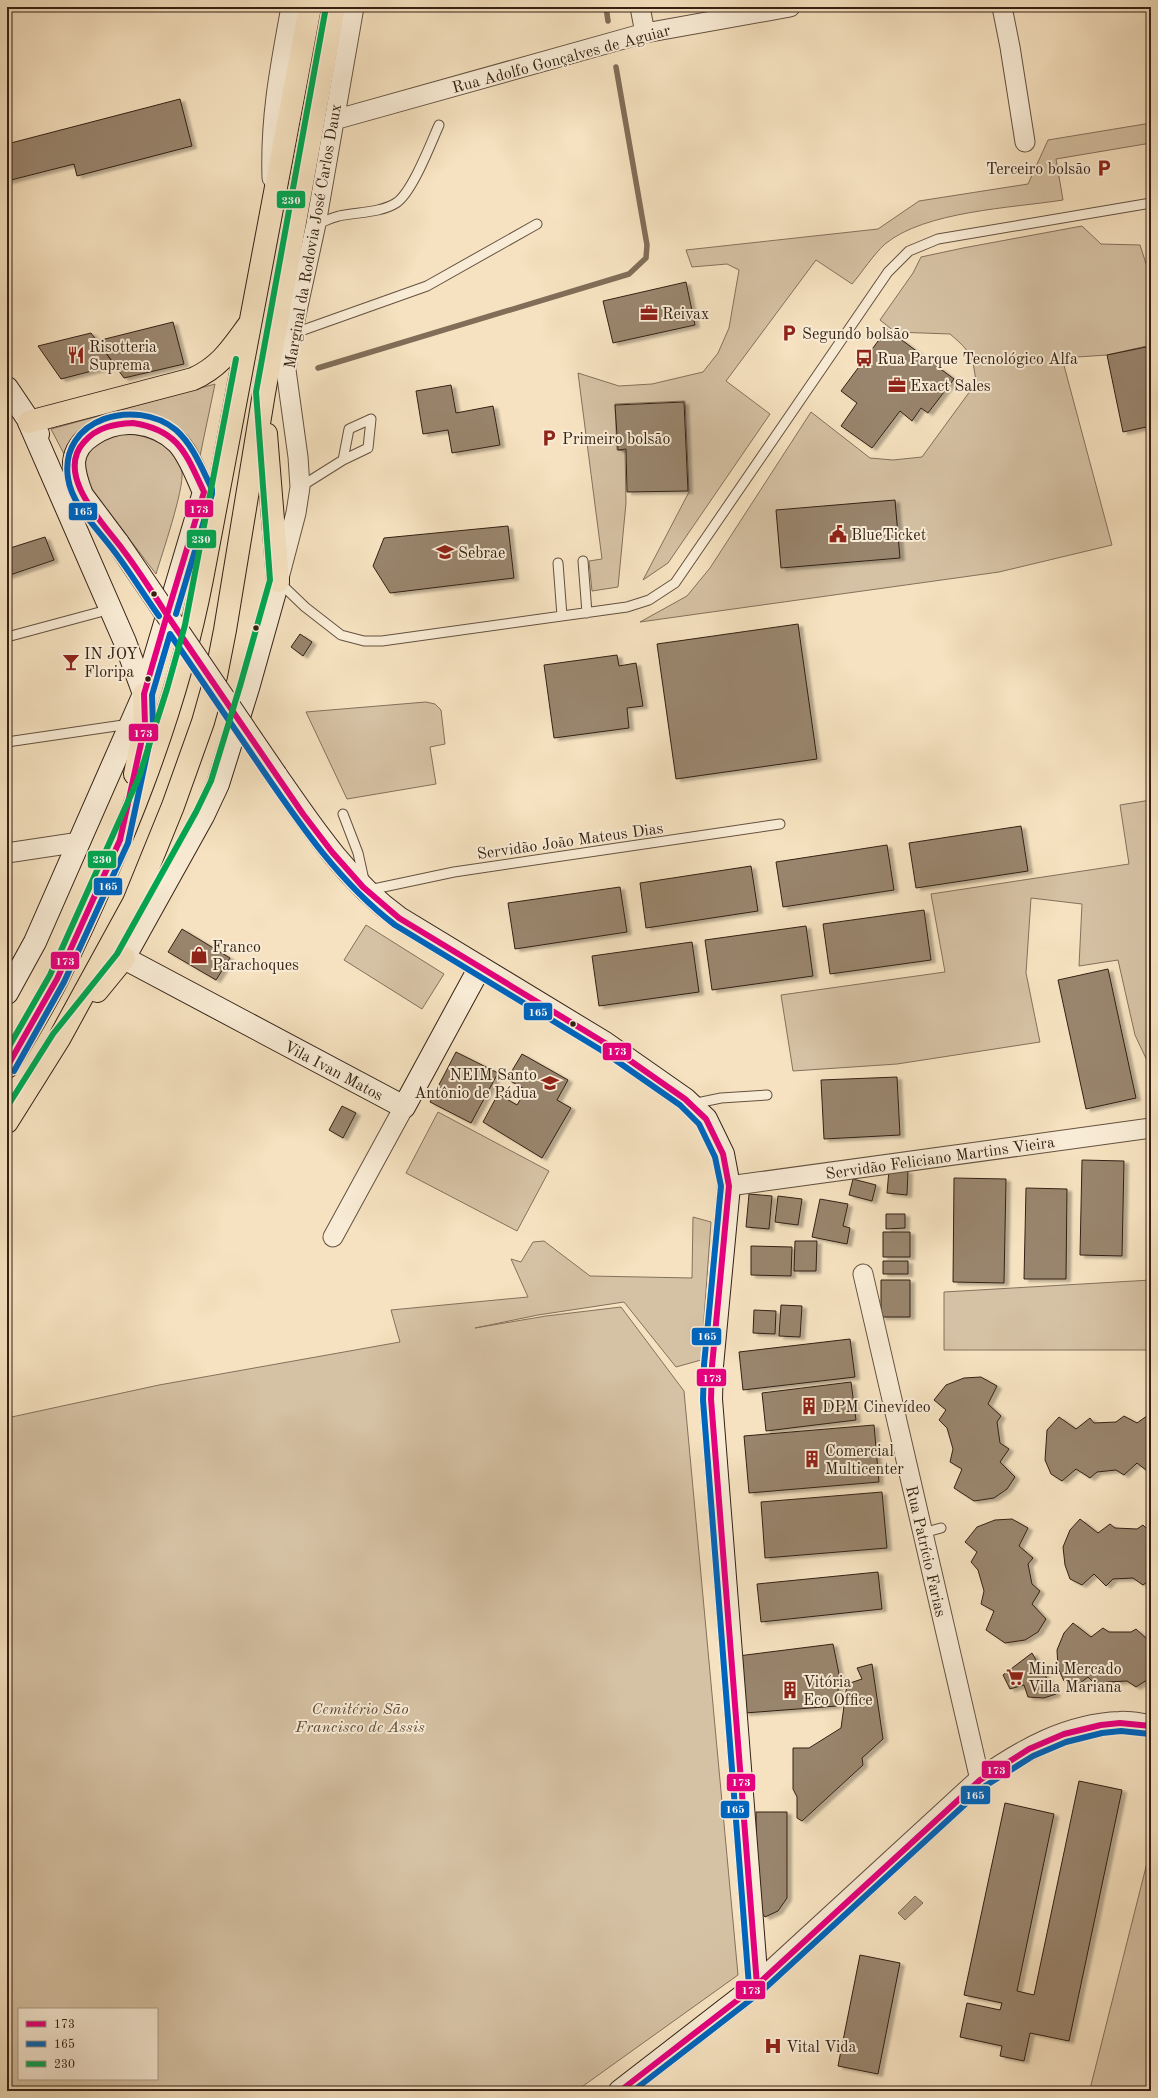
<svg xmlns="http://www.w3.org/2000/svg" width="1158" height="2098" font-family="'Old Standard TT',serif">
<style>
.green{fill:#d5c1a3;stroke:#84715c;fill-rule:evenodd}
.water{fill:#b4a086;stroke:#816d58}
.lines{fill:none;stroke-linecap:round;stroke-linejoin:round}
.stream{stroke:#816d58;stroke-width:5.5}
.building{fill:#99856d;stroke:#342114;filter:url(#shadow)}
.service-casing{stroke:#64513f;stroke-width:11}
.minor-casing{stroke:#64513f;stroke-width:21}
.tertiary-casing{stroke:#64513f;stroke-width:24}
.secondary-casing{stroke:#342114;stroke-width:24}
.trunk-casing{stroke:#342114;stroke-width:24}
.service{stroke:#f9ecd6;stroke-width:9}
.minor{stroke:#f9ecd6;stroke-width:19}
.tertiary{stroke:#f9ecd6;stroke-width:22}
.secondary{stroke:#f9ecd6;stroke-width:22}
.trunk{stroke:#f6e2c0;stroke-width:22}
.secondary-bridge-casing{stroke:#342114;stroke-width:24;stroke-linecap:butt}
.secondary-bridge{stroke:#f9ecd6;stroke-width:22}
.bus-1-casing{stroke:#f9ecd6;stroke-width:9}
.bus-2-casing{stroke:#f9ecd6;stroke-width:9}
.bus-3-casing{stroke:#f9ecd6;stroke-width:9}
.bus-1{stroke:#e5007d;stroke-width:6}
.bus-2{stroke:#0065bd;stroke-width:6}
.bus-3{stroke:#00a651;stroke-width:6}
.bus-dot{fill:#342114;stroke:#f9ecd6;stroke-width:1.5}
.labels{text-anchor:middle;stroke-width:4;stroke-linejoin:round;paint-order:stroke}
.street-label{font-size:16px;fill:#342114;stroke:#f9ecd6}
.poi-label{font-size:16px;fill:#342114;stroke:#f9ecd6;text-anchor:start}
.park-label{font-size:16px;font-style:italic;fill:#5c4938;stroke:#f9ecd6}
.line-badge{stroke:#f9ecd6;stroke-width:1.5}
.badge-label{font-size:11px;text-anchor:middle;font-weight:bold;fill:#fff}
</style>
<defs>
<filter id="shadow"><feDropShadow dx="4.5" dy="2.5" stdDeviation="1" flood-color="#0004"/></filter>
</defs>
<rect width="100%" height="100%" fill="#f6e2c0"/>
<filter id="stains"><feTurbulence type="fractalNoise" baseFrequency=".005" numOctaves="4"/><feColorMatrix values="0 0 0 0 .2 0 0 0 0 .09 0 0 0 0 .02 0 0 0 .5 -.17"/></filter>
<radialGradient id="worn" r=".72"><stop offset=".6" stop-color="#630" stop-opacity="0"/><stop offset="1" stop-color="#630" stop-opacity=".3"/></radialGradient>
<path class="green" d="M1151,123V143L1056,159L1063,200C1012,208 925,211 885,244C873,255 863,271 852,284L816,260L726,381L770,414L668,563L643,580L689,492L685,401L615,404L617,450L625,451L626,503L618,587L592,591L589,561L602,559L578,373L619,386L652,384L703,372L718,353L729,328L739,270L727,264L692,267L686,250L878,229L919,201L1028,184L1048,140Z
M1082,226L1101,244L1140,245L1151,279V345L1107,355L1062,358L1112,545L999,572L640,622L687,596L710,568L811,412L870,458L893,460L922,457L976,383C973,356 971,352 950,334L895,332L880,320L913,273L921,257L963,248Z
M215,384L200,456C193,441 185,435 170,426L71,442L64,454L51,429Z
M128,433C150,437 178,446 182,472C184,490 162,554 156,574L86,482L84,462L88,452L102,438Z
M426,702L435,704L441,710L445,744L430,747L436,784L347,799L306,712Z
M1151,800V1069L1135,1035L1118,960L1079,966L1082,904L1031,898L1026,973L1040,1042L897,1064L793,1071L781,995L945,972L931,894L1129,864L1120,805Z
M366,925L444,974L422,1009L344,960Z
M438,1112L549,1171L517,1231L406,1173Z
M693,1217L711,1222L701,1360L676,1367L624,1302L538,1315L475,1328L546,1316L621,1307L684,1391L738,1975L576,2091H7V1418L159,1385L400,1342L391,1310L528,1297L511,1259L521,1262L533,1242L544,1241L590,1276L692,1278ZM19,2009H157V2079H19Z
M1151,1280V1350H944V1292Z
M1151,1847V2091H1087L1090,2089Z"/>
<path class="water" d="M915,1896L923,1903L905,1920L898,1913Z"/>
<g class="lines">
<path class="stream" d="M606,7L608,21
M318,368L629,274L646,258L647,245L616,67"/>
</g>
<path class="building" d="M180,99L192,146L77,176L74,164L7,181V144Z
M686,282L695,325L613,343L603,301Z
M173,322L184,364L124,378L97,341Z
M887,329L954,379L928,413L921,408L912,421L900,411L872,448L841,426L857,403L841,391Z
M91,333L115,365L61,379L38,346Z
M1151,346V426L1123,432L1107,355Z
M451,385L456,413L493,406L500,445L452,453L448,430L423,434L416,391Z
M684,402L688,491L627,492L626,449L618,450L615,405Z
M895,500L900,558L781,568L776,510Z
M508,526L514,578L390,593L373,566L384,538Z
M45,537L54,560L7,576V549Z
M798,624L817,759L676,779L657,644Z
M300,634L312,642L303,656L291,647Z
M617,655L619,666L636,663L643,706L627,708L629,728L554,738L544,665Z
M1021,826L1028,871L916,888L909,843Z
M887,845L894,890L783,907L776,862Z
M751,866L758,911L646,928L640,883Z
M620,887L627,932L515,949L508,903Z
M924,910L931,960L830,974L823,924Z
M806,926L813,976L712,990L705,940Z
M182,929L230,958L216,980L168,952Z
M692,942L699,992L599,1006L592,956Z
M1108,969L1136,1098L1086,1109L1058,980Z
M456,1052L498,1073L471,1123L430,1102Z
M522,1054L568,1080L557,1100L571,1108L542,1158L483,1122L498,1094L517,1105L526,1090L507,1079Z
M897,1077L900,1135L824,1139L821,1080Z
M342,1106L356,1113L343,1138L329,1130Z
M1082,1160L1124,1161L1122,1256L1080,1255Z
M889,1170L908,1171L907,1195L887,1193Z
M954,1178L1006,1179L1004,1283L953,1282Z
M853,1179L876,1185L872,1201L849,1195Z
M1026,1188L1067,1189L1066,1279H1024Z
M749,1194L772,1196L769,1229L746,1227Z
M778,1196L802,1199L798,1225L775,1222Z
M820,1199L848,1204L843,1226L850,1228L847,1244L812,1237Z
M886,1214H905V1228L886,1229Z
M883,1232H910V1257H883Z
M795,1241H817L816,1271H794Z
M751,1246L792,1247L791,1276L751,1275Z
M883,1261H908V1274H883Z
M881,1280H910V1317H881Z
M781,1305L802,1306L800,1337L779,1336Z
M754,1310L776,1311L775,1334L753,1333Z
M850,1339L855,1377L743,1390L739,1352Z
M981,1377L997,1386L988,1404L1001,1416L997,1422L1000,1443L1009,1449L1000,1462L1015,1477L1007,1489L994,1498L974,1501L954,1488L962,1469L950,1462L953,1449L947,1428L939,1420L946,1410L934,1400L946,1385L964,1378Z
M851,1382L856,1420L766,1431L762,1393Z
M1151,1413V1474L1137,1463L1124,1475L1116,1470L1097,1472L1090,1478L1076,1469L1062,1481L1051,1474L1045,1460L1047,1430L1059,1417L1076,1429L1090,1418L1094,1423L1116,1422L1124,1416L1137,1423Z
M874,1425L879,1482L749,1493L744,1436Z
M882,1492L887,1548L765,1558L761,1502Z
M1012,1519L1028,1528L1019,1546L1033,1558L1028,1564L1032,1584L1040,1591L1032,1604L1046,1619L1038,1632L1025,1640L1005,1643L986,1630L994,1611L981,1604L984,1591L978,1570L971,1562L977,1552L965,1542L977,1527L995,1520Z
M1080,1519L1098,1533L1110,1524L1115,1528L1137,1529L1143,1525L1151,1533V1579L1143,1585L1133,1578L1113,1579L1106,1586L1094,1574L1082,1585L1070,1579L1065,1565L1063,1547L1070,1530Z
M878,1572L882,1609L761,1622L757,1584Z
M1073,1623L1091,1637L1103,1628L1109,1632H1131L1136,1629L1148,1640L1151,1637V1679L1150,1678L1136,1687L1127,1681L1107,1682L1099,1688L1088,1677L1075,1687L1064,1681L1058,1668L1057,1650L1064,1633Z
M833,1644L839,1674L837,1706L745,1713L738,1656Z
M1032,1653L1056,1694L1044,1698L1028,1697L1024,1685L1010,1689L1003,1675Z
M872,1664L883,1739L862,1758L863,1765L802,1821L797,1818V1797L793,1789V1748H809L841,1728L847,1684L862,1679L857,1668Z
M1079,1781L1122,1790L1069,2041L1030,2033L1024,2061L1000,2056L1002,2046L960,2037L967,2003L1000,2010L1002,2003L964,1995L1005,1803L1054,1814L1017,1991L1034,1995Z
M756,1812H787V1898L778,1911L765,1917L757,1906Z
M860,1955L900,1963L878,2074L838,2066Z"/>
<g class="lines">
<g class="service-casing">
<path id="service" d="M316,224C323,222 331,218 339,216C357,212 380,213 396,203C412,193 431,143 439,125
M292,334L427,286L537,224
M300,487L343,460L368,448L371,419L349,429L343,460
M583,561L587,613
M558,563L562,616
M279,582L305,607L341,635L364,641H382L627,607L649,600L675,583L888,272L909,251L938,239L1151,203
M7,637L111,609
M7,742L130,724
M343,814L358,853L364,880
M369,890L454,872L780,824
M692,1104L721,1098L767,1095
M923,1533L941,1528"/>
</g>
<g class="minor-casing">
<path id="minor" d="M640,7L645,33
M1002,7L1010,47L1025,142
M334,120L645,33L790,7
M272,178C270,117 280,67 291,7
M280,574L296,513L300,487L298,457L286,370L289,347L316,224L354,7
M7,853L80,842
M729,1186L1151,1128
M333,1237L404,1107
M863,1274L980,1780"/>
</g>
<g class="tertiary-casing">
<path id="tertiary" d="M757,1985L980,1780C1023,1750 1067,1725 1120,1723C1130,1722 1141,1725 1151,1726"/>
</g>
<g class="secondary-casing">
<path id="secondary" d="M7,388L38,434
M29,422L125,642L144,694
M73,483L118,543
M278,581L248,688L218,784L203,816L124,958L404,1107L480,967
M276,775C312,827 347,880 399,918L605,1043L685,1099L706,1119L723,1154L729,1186L712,1366L711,1399L757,1985L620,2091
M7,993L35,942L144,694L204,492C197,477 190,456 178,443C155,420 119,416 92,435C82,441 75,451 74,462C74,474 78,485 82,495"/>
</g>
<g class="trunk-casing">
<path id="trunk" d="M29,422L193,379C220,367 231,349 248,326
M266,434L278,581
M135,774L145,725L144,694
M97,991L124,958
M7,1067C24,1038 43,1008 58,978C120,850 175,719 202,579L310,7
M7,1122L59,1039L134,902L173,806L203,722L216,676L225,630L264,393L334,7"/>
</g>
<use href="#service" class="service"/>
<use href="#minor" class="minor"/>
<use href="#tertiary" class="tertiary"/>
<use href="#secondary" class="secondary"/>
<use href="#trunk" class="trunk"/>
<g class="secondary-bridge-casing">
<path id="secondary-bridge" d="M118,543L276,775"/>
</g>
<use href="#secondary-bridge" class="secondary-bridge"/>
<g class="bus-1-casing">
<path id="bus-1" d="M133,423C179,430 186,454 204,492L167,615C153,593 139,571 123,550C104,524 54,475 84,442C97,427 114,424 133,423Z
M167,615L303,814L332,852L363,887L399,918L605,1043L685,1099L706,1119L723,1154L729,1186L712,1366L711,1399L757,1985
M7,1067L57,979L120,840L145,725L144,694L167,615
M620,2091L757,1985L980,1780L1029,1749L1064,1734L1101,1725L1120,1723L1151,1726"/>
</g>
<g class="bus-2-casing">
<path id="bus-2" d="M159,616C144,595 130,572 114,551C98,529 72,506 68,478C59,418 136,397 176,430C193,445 202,469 212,489V494L176,614
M14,1071L64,982L128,843L153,726L152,695L170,634C201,679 231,724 262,769C301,826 340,883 395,925L601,1050L680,1105L699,1124L715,1157L721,1186L704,1365L703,1400L749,1986
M633,2091L762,1991L985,1786L1033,1756L1066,1742L1102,1733L1121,1731L1150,1734"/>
</g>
<g class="bus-3-casing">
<path id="bus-3" d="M7,1050L50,975L139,777L167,689L185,625L236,359
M7,1107L53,1034L117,954L196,812L211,781L240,686L270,580L256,392L326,7"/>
</g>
<use href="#bus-1" class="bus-1"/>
<use href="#bus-2" class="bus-2"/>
<use href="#bus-3" class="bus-3"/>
</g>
<defs>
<g id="parking-bare" transform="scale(1.38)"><path d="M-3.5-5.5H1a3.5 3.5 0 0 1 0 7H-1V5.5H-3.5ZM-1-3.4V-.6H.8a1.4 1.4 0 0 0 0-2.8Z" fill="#8f2418" stroke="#f9ecd6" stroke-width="2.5" paint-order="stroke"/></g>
<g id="office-bare" transform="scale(1.38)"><path d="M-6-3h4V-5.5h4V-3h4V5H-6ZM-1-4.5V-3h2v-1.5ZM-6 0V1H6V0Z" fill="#8f2418" stroke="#f9ecd6" stroke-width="2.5" paint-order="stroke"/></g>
<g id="restaurant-bare" transform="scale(1.38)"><path d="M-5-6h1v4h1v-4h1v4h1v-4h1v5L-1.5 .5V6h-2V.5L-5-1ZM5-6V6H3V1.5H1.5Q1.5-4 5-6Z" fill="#8f2418" stroke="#f9ecd6" stroke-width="2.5" paint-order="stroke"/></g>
<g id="bus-bare" transform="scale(1.38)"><path d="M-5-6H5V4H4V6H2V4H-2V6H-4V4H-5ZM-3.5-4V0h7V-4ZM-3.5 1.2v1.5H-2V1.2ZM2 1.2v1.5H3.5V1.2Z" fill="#8f2418" stroke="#f9ecd6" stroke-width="2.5" paint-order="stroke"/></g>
<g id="civic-bare" transform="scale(1.38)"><path d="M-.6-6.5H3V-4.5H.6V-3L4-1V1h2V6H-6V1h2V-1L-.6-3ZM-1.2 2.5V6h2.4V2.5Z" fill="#8f2418" stroke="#f9ecd6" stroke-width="2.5" paint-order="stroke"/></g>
<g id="university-bare" transform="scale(1.38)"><path d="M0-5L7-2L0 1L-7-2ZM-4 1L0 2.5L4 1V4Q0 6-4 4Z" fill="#8f2418" stroke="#f9ecd6" stroke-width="2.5" paint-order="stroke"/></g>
<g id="bar-bare" transform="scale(1.38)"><path d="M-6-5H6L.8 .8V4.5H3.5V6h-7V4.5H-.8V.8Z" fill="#8f2418" stroke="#f9ecd6" stroke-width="2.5" paint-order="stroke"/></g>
<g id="shop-bare" transform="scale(1.38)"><path d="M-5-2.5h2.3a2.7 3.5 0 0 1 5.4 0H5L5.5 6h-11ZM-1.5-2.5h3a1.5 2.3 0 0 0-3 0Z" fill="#8f2418" stroke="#f9ecd6" stroke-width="2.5" paint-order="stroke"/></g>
<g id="school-bare" transform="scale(1.38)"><path d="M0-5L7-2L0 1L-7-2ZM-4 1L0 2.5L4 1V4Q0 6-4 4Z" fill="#8f2418" stroke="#f9ecd6" stroke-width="2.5" paint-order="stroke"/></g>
<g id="building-bare" transform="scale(1.38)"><path d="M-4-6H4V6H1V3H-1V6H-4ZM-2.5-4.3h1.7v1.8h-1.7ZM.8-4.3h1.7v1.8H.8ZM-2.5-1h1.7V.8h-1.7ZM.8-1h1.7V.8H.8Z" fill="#8f2418" stroke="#f9ecd6" stroke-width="2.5" paint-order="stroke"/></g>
<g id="supermarket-bare" transform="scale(1.38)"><path d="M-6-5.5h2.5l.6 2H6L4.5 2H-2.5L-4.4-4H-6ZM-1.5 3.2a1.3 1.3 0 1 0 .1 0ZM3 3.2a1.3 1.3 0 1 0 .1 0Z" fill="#8f2418" stroke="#f9ecd6" stroke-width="2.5" paint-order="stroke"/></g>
<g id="hospital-bare" transform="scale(1.38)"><path d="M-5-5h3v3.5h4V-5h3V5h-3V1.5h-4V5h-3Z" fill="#8f2418" stroke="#f9ecd6" stroke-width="2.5" paint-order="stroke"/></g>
</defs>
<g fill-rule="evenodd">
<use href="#parking-bare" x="1104" y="168"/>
<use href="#office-bare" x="649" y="313"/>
<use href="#parking-bare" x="789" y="333"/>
<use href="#restaurant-bare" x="76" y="355"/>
<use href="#bus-bare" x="864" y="358"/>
<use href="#office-bare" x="897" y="385"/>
<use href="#parking-bare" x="549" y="438"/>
<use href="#civic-bare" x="838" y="534"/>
<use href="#university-bare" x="445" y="552"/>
<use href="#bar-bare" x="71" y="662"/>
<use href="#shop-bare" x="199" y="955"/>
<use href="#school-bare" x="550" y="1083"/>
<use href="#building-bare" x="809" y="1406"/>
<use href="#building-bare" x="812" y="1459"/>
<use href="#supermarket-bare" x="1015" y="1677"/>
<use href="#building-bare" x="790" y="1690"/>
<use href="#hospital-bare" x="773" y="2046"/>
</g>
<g class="bus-dot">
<circle cx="154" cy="594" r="3.5"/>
<circle cx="256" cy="628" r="3.5"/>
<circle cx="148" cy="679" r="3.5"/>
<circle cx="573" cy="1024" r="3.5"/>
</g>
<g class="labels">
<g class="street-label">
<text transform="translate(561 58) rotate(-15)" y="6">Rua Adolfo Gonçalves de Aguiar</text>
<text transform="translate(312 236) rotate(-80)" y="6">Marginal da Rodovia José Carlos Daux</text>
<text transform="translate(570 840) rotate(-8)" y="6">Servidão João Mateus Dias</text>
<text transform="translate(334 1070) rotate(28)" y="6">Vila Ivan Matos</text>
<text transform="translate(940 1157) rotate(-8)" y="6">Servidão Feliciano Martins Vieira</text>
<text transform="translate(927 1551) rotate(77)" y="6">Rua Patrício Farias</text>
</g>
<g class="poi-label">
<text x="1091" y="174" text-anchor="end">Terceiro bolsão</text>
<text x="662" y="319">Reivax</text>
<text x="802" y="339">Segundo bolsão</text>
<text x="89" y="352">Risotteria<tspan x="89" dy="18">Suprema</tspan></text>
<text x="877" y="364">Rua Parque Tecnológico Alfa</text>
<text x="910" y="391">Exact Sales</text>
<text x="562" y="444">Primeiro bolsão</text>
<text x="851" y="540">BlueTicket</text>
<text x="458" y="558">Sebrae</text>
<text x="84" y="659">IN JOY<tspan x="84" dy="18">Floripa</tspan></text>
<text x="212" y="952">Franco<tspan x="212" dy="18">Parachoques</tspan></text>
<text x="537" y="1080" text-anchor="end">NEIM Santo<tspan x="537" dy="18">Antônio de Pádua</tspan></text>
<text x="822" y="1412">DPM Cinevídeo</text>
<text x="825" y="1456">Comercial<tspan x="825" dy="18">Multicenter</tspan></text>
<text x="1028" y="1674">Mini Mercado<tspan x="1028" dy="18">Villa Mariana</tspan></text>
<text x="803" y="1687">Vitória<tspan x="803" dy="18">Eco Office</tspan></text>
<text x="786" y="2052">Vital Vida</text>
</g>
<g class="park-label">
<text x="360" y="1714">Cemitério São<tspan x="360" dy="18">Francisco de Assis</tspan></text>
</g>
</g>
<g class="line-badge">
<rect x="276" y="190" width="30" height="19" rx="4" fill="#00a651"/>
<rect x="184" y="499" width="30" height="19" rx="4" fill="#e5007d"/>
<rect x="68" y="502" width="30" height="19" rx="4" fill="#0065bd"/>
<rect x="186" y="529" width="31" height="20" rx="4" fill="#00a651"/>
<rect x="128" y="723" width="31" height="19" rx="4" fill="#e5007d"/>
<rect x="87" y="850" width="30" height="19" rx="4" fill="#00a651"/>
<rect x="93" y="877" width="30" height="19" rx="4" fill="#0065bd"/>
<rect x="50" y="951" width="30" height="19" rx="4" fill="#e5007d"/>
<rect x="523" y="1002" width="30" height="19" rx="4" fill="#0065bd"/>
<rect x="602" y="1042" width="30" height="19" rx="4" fill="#e5007d"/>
<rect x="691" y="1327" width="31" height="19" rx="4" fill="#0065bd"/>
<rect x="696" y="1368" width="31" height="19" rx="4" fill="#e5007d"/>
<rect x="981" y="1760" width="30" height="19" rx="4" fill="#e5007d"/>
<rect x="726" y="1773" width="30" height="19" rx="4" fill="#e5007d"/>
<rect x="960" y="1785" width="31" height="20" rx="4" fill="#0065bd"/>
<rect x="720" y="1800" width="30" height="19" rx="4" fill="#0065bd"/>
<rect x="735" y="1980" width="31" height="20" rx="4" fill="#e5007d"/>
</g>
<g class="badge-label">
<text x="291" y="204">230</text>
<text x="199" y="513">173</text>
<text x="83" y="515">165</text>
<text x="201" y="543">230</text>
<text x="143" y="737">173</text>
<text x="102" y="863">230</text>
<text x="108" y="890">165</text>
<text x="65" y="965">173</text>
<text x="538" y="1016">165</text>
<text x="617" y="1055">173</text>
<text x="707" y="1340">165</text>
<text x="712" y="1382">173</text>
<text x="996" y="1774">173</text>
<text x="741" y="1786">173</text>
<text x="975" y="1799">165</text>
<text x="735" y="1813">165</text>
<text x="751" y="1994">173</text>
</g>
<rect width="1158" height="2098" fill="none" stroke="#f6e2c0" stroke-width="24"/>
<rect x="8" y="8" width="1142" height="2082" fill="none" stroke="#342114" stroke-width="2"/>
<rect x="12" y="12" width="1134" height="2074" fill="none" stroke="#342114"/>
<rect x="18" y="2008" width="140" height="72" fill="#f9ecd6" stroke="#aa9b88"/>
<rect x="26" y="2021" width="20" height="6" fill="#e5007d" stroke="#aa9b88"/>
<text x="54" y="2028" font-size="12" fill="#342114">173</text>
<rect x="26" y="2041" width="20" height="6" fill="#0065bd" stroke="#aa9b88"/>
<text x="54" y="2048" font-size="12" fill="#342114">165</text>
<rect x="26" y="2061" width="20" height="6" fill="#00a651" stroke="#aa9b88"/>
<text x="54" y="2068" font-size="12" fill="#342114">230</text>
<rect width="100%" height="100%" filter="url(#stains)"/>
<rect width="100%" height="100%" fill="url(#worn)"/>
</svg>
